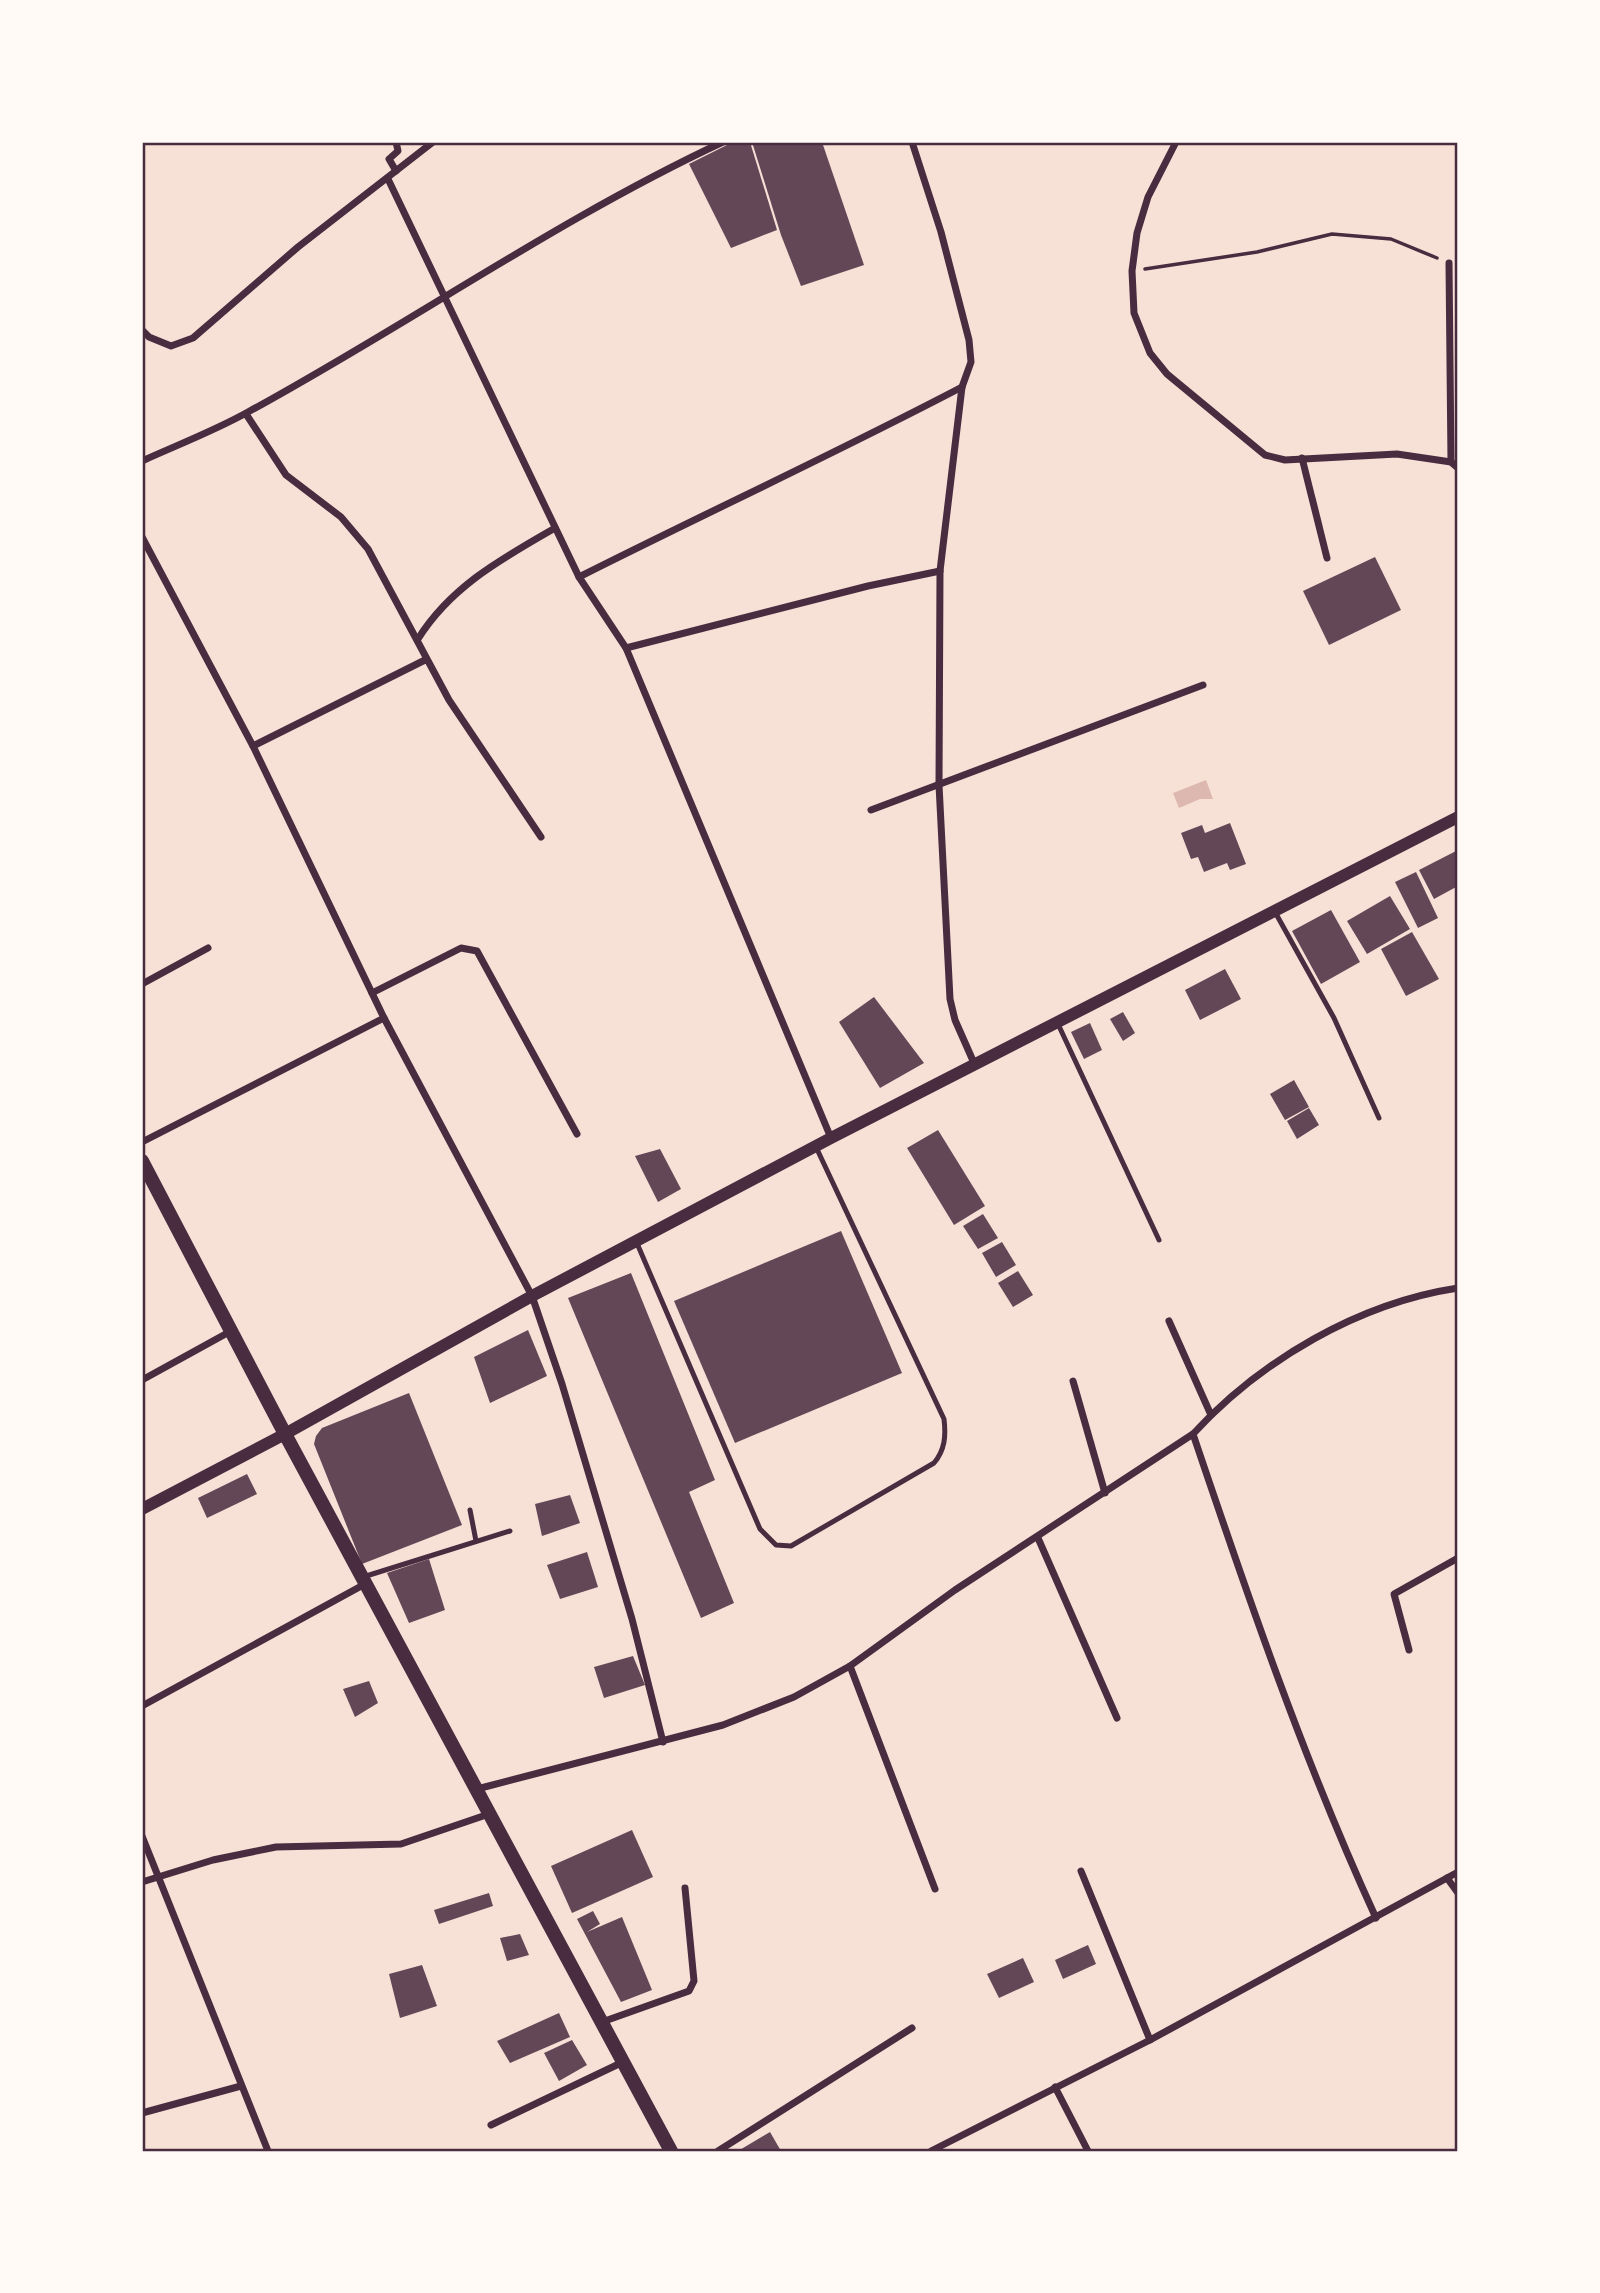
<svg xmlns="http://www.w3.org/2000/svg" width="1600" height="2293" font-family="Bitter,serif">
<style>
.water{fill:#dcb8b0}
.building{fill:#644757}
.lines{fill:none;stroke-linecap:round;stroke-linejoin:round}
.path{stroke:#4a2c40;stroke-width:3.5}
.service{stroke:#4a2c40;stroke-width:5}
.minor{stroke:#4a2c40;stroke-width:7}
.tertiary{stroke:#4a2c40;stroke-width:12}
.secondary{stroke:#4a2c40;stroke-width:14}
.neatline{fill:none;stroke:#4a2c40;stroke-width:2.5}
</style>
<rect width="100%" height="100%" fill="#f7e1d7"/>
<!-- water -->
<polygon class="water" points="1206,780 1213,799 1200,799 1179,808 1173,793"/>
<!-- building -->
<g class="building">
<polygon points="733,142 750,142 777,230 731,248 689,164"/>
<polygon points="752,142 822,142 864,265 801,286 781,235"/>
<polygon points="1375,557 1401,610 1329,645 1303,591"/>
<polygon points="1230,823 1246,864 1230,870 1227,863 1204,872 1198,857 1191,859 1181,833 1202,825 1205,833"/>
<polygon points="1456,851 1458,886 1434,899 1419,870"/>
<polygon points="1416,872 1438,918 1418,928 1395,882"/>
<polygon points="1390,896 1410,929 1367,954 1347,921"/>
<polygon points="1331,910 1360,962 1321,984 1292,931"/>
<polygon points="1412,932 1439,979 1406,996 1381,949"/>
<polygon points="1225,969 1241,999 1200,1020 1185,990"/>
<polygon points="874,997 924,1063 880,1088 839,1022"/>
<polygon points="1123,1012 1135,1033 1123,1041 1110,1019"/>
<polygon points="1090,1023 1102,1050 1084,1059 1071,1032"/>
<polygon points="1294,1080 1309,1107 1285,1120 1270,1094"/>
<polygon points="1309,1108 1319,1125 1297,1139 1287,1121"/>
<polygon points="938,1130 985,1206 954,1225 907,1148"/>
<polygon points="660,1149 681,1189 658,1202 635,1156"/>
<polygon points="983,1214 998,1238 978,1249 963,1226"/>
<polygon points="841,1231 902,1373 735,1443 674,1301"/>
<polygon points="1002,1242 1016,1265 996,1277 982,1253"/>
<polygon points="1018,1271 1033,1295 1013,1307 998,1283"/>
<polygon points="631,1273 715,1480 689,1492 734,1603 701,1618 568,1298"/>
<polygon points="528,1330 547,1376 490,1403 474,1357"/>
<polygon points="409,1393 462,1525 362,1564 314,1444 316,1436 322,1428"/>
<polygon points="247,1474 257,1494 207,1518 198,1498"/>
<polygon points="570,1495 580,1523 542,1536 535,1504"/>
<polygon points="587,1552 598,1587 560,1599 547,1565"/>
<polygon points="429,1559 445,1610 409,1623 387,1573"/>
<polygon points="633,1656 645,1685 604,1698 594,1667"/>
<polygon points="369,1681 378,1703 355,1717 343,1689"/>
<polygon points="632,1830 653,1877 572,1913 551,1866"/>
<polygon points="489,1893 493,1906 439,1924 434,1910"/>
<polygon points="593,1911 600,1924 587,1932 622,1917 652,1990 621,2002 577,1919"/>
<polygon points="520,1934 529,1955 507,1961 500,1938"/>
<polygon points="1088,1945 1096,1964 1063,1979 1055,1960"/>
<polygon points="1023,1958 1034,1982 999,1998 987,1974"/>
<polygon points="422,1965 437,2006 400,2018 389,1974"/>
<polygon points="559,2013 570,2037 510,2063 497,2041"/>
<polygon points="572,2040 587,2065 559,2081 544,2053"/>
<polygon points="770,2132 781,2151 738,2151"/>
</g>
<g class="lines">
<!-- path -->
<polyline class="path" points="1145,269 1257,252 1332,234 1391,239 1437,258"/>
<!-- service -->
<g class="service">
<polyline points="1275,912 1334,1018 1379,1118"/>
<polyline points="1058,1024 1159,1240"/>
<path d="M 636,1241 L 760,1529 L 776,1545 L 791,1546 L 934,1463 C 945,1450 946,1436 944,1419 L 816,1147"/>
<polyline points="470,1510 476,1541"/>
<polyline points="363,1577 510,1531"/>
</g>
<!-- minor -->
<g class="minor">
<polyline points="396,142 398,151 389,159 396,171"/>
<polyline points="912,142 941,232 969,340 971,362 962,387 940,571 939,785 950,999 955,1020 974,1063"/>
<polyline points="1176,142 1148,197 1137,233 1132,271 1134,313 1150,353 1167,374 1265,455 1285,460 1397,454 1451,462 1458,468"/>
<polyline points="388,179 579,577 626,648 831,1138"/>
<polyline points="1449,263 1451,462"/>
<polyline points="142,330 149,337 171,346 193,338 298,247 433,142"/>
<polyline points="246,414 286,475 341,517 368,549 449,700 541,837"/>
<polyline points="1302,458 1327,558"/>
<path d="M 142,461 C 177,445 214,431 248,412 C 408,325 558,219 723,142"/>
<polyline points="142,537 253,746 384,1018 532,1296 562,1384 632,1619 663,1742"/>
<path d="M 579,577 C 706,513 836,453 962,387"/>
<path d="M 418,639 C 451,586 503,558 555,528"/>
<polyline points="626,648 868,586 940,571"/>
<polyline points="253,746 425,660"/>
<polyline points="871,810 1203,685"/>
<polyline points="142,984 208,948"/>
<polyline points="372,993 461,948 477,951 577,1134"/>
<polyline points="142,1142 384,1018"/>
<polyline points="1169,1321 1211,1415"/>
<polyline points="142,1380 231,1331"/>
<polyline points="1073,1381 1105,1493"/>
<path d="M 1193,1434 C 1248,1597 1304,1761 1376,1918"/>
<polyline points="1038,1538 1117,1718"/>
<polyline points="1409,1650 1394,1594 1458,1558"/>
<polyline points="850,1666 935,1889"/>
<polyline points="142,1706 365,1584"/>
<path d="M 477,1789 L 723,1725 L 794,1697 L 850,1666 L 955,1590 L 1193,1434 C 1261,1360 1359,1303 1458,1288"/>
<polyline points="142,1836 268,2151"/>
<polyline points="1081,1871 1150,2040"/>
<polyline points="1447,1878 1458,1893"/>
<polyline points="142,1882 213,1860 276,1847 401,1844 489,1814"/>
<polyline points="602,2022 689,1991 694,1981 685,1888"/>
<polyline points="1055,2087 1088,2151"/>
<polyline points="142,2113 241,2086"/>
<polyline points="491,2125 623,2062"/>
<polyline points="718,2151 912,2028"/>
<polyline points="931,2151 1150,2040 1458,1872"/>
</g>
<!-- tertiary -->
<polyline class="tertiary" points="142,1509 285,1434 532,1296 831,1138 1458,817"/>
<!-- secondary -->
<polyline class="secondary" points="142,1161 285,1434 671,2151"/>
</g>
<!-- border -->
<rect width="1600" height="2293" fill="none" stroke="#fffaf5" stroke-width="287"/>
<rect x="144" y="144" width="1312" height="2006" class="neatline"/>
</svg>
